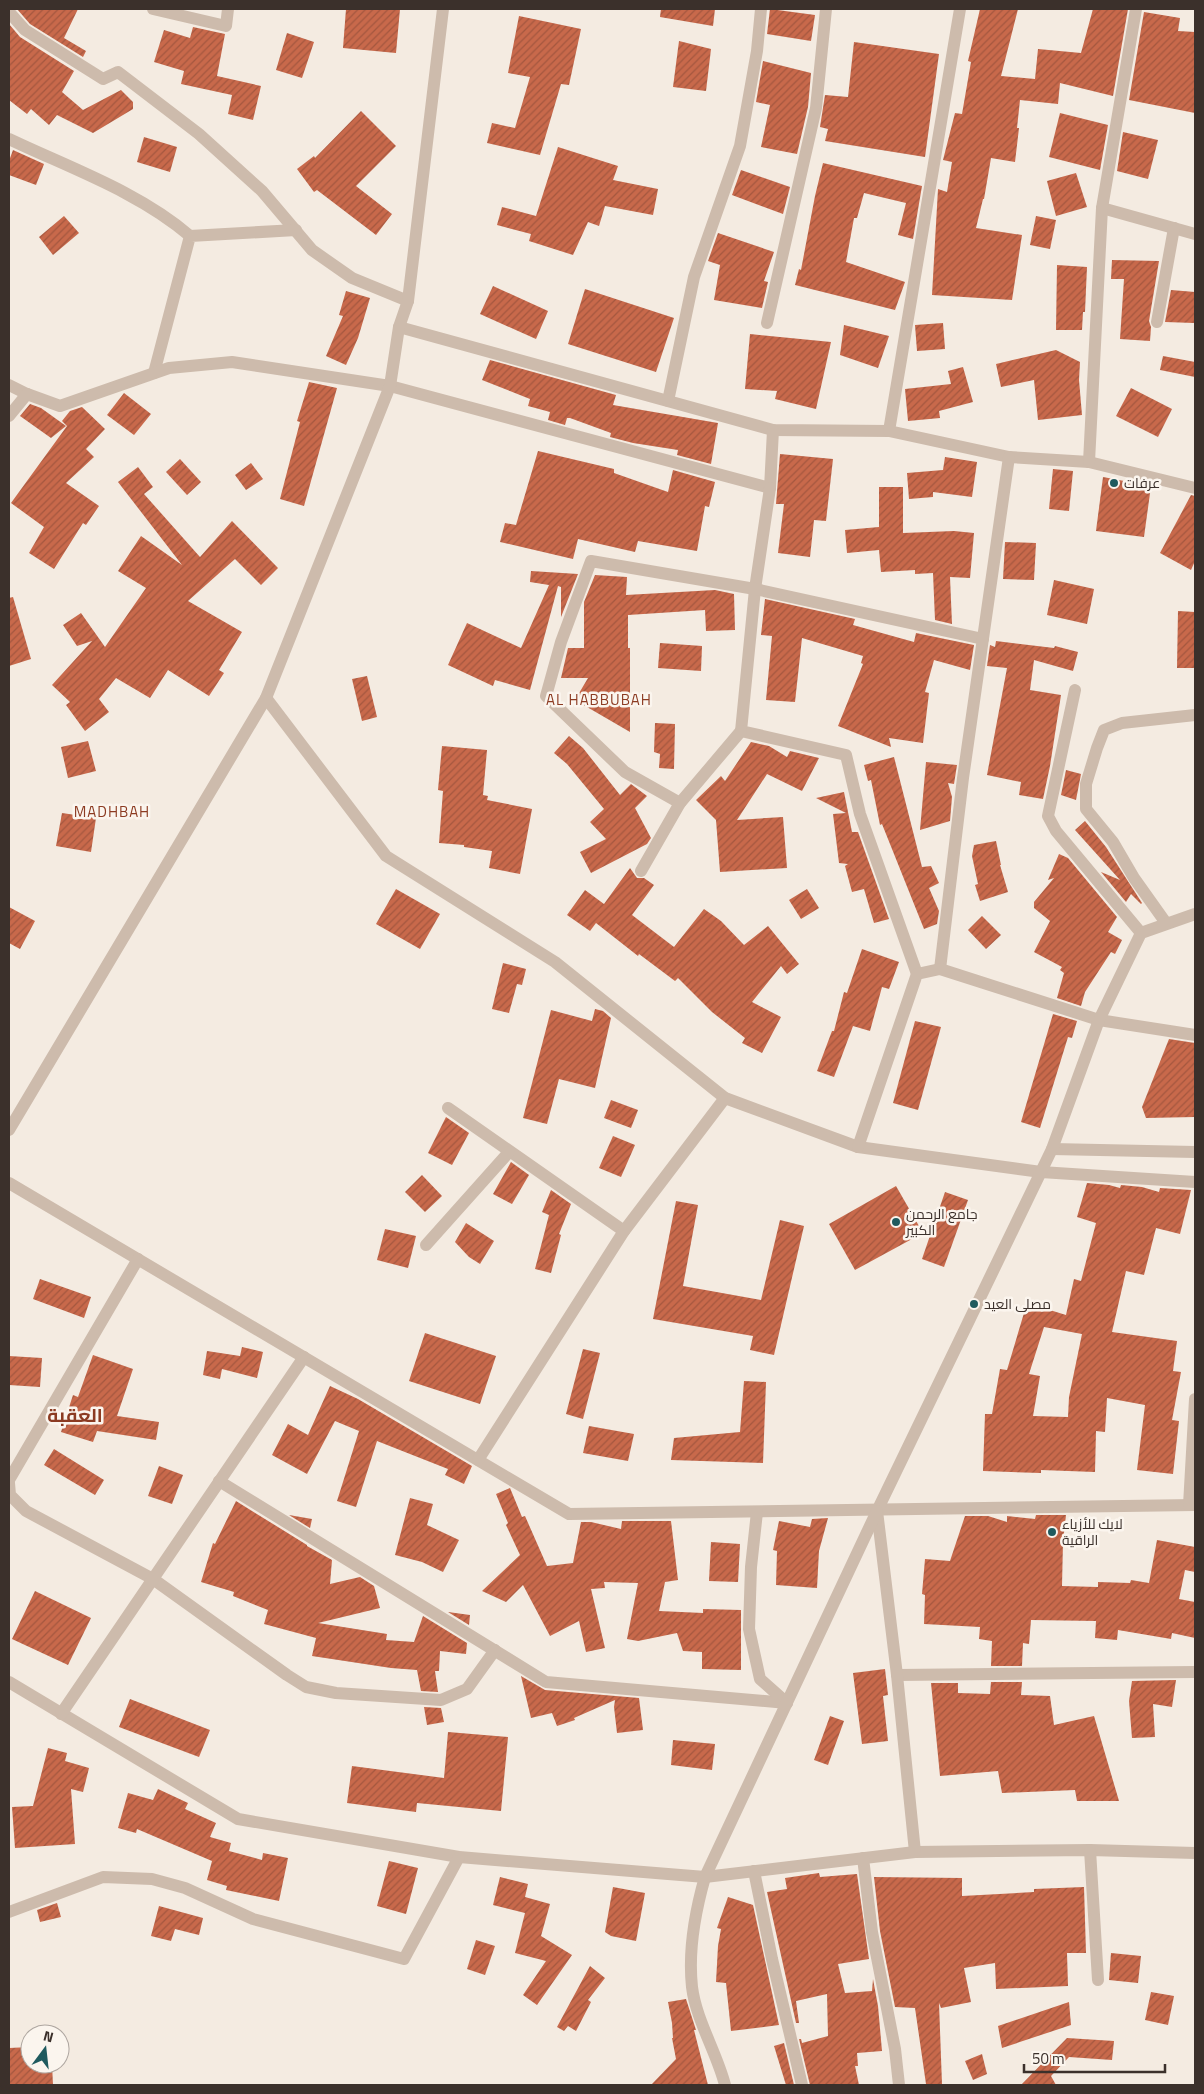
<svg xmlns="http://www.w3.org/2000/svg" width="1204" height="2094" font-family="'Titillium Web',Cairo,sans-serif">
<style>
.building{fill:url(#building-hatch);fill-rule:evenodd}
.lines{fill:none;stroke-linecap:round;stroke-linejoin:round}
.minor{stroke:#cdbbac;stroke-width:12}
.poi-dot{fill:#1f5a5e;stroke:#fbf5ee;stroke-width:2}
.labels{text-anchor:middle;stroke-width:5;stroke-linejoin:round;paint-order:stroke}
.poi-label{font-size:14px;fill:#3b302b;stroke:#fbf5ee;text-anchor:start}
.neighbourhood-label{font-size:15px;letter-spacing:1px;fill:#8c3b22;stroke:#fbf5ee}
.district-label{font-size:19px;font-weight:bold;fill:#8c3b22;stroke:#fbf5ee}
</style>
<defs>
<pattern id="building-hatch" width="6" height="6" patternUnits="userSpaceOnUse" patternTransform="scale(1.25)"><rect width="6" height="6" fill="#c8694b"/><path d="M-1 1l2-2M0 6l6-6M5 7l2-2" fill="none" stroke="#a4573f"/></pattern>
</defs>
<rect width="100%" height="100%" fill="#f4ebe1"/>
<!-- building -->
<g class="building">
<polygon points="17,9 78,9 64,38 86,51 83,57 30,24"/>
<polygon points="346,9 400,9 396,53 343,48"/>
<polygon points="661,9 715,9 713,26 660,17"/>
<polygon points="770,9 815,15 811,41 767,34"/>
<polygon points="980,9 1018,9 1001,76 1035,79 1038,49 1081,53 1093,9 1128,9 1113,96 1060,83 1058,104 1020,100 1017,128 1019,128 1015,162 991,158 984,199 983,199 976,228 1022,235 1012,300 932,295 938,189 947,192 952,162 943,160 955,113 962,114 971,62 968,61"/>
<polygon points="1144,12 1180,18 1178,31 1195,32 1195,113 1129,100"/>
<polygon points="519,16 581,29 569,85 561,84 540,155 487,143 492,123 515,128 530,77 508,73"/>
<polygon points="9,24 20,37 74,71 62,92 83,110 121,90 133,102 133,109 93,133 57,115 49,125 31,109 27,114 9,100"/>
<polygon points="193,27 225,34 217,76 261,86 253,120 228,114 232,95 181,84 184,71 154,62 164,30 190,38"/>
<polygon points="287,33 314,42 302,78 276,70"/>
<polygon points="679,41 711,49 706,91 673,87"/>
<polygon points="854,42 939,54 925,157 825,141 828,129 820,127 825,95 848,97"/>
<polygon points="763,61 811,73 808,107 797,154 761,147 770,105 756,102"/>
<polygon points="361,111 396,146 356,186 392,214 376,235 317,190 314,192 297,169 314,156 315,158"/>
<polygon points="1060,113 1108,125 1100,170 1049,157"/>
<polygon points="1123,132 1158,140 1148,179 1117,171"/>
<polygon points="144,137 177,147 170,172 137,162"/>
<polygon points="558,147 618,166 613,180 658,189 653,215 605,206 599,226 588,222 573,255 529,241 531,234 497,225 502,207 536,216"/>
<polygon points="13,150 44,164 36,185 9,175 9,161"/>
<polygon points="823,163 922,186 913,239 898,235 906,203 864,193 857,218 854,218 846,262 905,282 895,310 795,285 799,269 801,270 815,196"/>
<polygon points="741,170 790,187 783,214 732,195"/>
<polygon points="1076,173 1087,207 1056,216 1047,181"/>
<polygon points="64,216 79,233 53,255 39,237"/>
<polygon points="1036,216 1056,220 1050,249 1030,245"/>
<polygon points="718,233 774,252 764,281 768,282 762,308 714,300 720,265 708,261"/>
<polygon points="1112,260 1159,261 1149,321 1151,327 1150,341 1120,339 1124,279 1111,279"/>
<polygon points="1057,265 1087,267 1085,312 1083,312 1082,330 1056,330"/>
<polygon points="493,286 548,311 536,339 480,314"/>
<polygon points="585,289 674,318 656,372 568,344"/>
<polygon points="1171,290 1195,292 1194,323 1165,322"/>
<polygon points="346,291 370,298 358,338 346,365 326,356 343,316 339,315"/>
<polygon points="943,323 945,349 917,351 915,325"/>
<polygon points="844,325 889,336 878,368 840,355"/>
<polygon points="750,334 831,342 816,409 775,399 777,391 745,389"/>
<polygon points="1056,350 1080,362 1079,380 1082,415 1038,420 1034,380 1001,387 996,364"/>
<polygon points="1163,356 1195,362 1195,377 1160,370"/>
<polygon points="490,360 616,395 613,405 718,423 711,464 677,455 678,450 633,443 610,437 611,433 570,418 567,418 565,425 548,420 550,412 528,406 530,399 482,380"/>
<polygon points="963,367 973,402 939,411 940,418 908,421 905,389 951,384 948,371"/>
<polygon points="309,382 337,388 304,506 280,499 300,422 297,421"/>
<polygon points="1131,388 1172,409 1158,437 1116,416"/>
<polygon points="124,393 151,414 134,435 107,415"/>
<polygon points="30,404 41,408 66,426 51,438 20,416"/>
<polygon points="82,407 105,429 86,449 94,457 66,483 99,506 86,525 83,523 54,569 29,553 44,527 11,503 67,426 62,421 70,411"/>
<polygon points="538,451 614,469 614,473 668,492 673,470 715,482 709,507 705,506 697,551 638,541 635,552 578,539 573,559 500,542 505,523 516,525"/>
<polygon points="780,454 833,459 826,521 814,520 810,557 778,553 784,504 776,504"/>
<polygon points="945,457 977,462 972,497 933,492 933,497 909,499 907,473 943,470"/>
<polygon points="180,459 201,482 187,495 166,472"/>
<polygon points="251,463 263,479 246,490 235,475"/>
<polygon points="138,467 153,487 144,494 200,557 232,521 278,568 261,585 235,559 188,601 242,632 219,670 224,673 209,696 168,670 150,698 116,678 99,699 109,712 85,731 66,705 70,702 52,685 92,641 77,646 63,625 81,613 105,647 146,588 118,571 141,536 182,565 118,482"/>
<polygon points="1053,469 1073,471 1069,511 1049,509"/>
<polygon points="1103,477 1151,486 1144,537 1096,531"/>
<polygon points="879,487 903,487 903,533 954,531 974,533 970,578 950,577 952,624 935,620 933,573 915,574 915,570 881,572 879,550 847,553 845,530 879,527"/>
<polygon points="1191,495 1195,496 1195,561 1191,570 1160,553"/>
<polygon points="1005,542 1036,543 1034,580 1003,579"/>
<polygon points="531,571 578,574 561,617 561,587 558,586 530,690 495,680 493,686 448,665 467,623 521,648 549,585 530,582"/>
<polygon points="595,575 627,577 626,595 715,590 734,594 735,630 706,631 705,610 628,615 628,648 630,648 630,732 575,700 588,678 561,678 568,648 584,648 584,602"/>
<polygon points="1054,580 1094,589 1087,624 1047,615"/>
<polygon points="13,597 31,659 9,666 9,598"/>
<polygon points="765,599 855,619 853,625 914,642 916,633 974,645 970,670 934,660 925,692 929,693 923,743 889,738 891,747 838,726 863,664 861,663 863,656 802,638 795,702 766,700 772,636 761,635"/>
<polygon points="1178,611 1195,612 1195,668 1177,668"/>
<polygon points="996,641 1054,648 1055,646 1078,652 1073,671 1034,660 1030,690 1061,695 1050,766 1043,799 1019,795 1021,782 987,775 1007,668 987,666 990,645 995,647"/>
<polygon points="660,643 702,646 701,671 658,668"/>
<polygon points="367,676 377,717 362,721 352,679"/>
<polygon points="655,723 675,724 674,769 659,768 660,754 654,752"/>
<polygon points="569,736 583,748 620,795 631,784 647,796 635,808 651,838 647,844 591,873 580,852 606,839 590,822 604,809 567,764 554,753"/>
<polygon points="88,741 96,771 68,778 61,747"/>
<polygon points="751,742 769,746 787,757 790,751 819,758 802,791 767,774 737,820 783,817 787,868 720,872 716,820 696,800 721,776 725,781"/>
<polygon points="442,746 487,750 483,795 488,796 487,800 532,809 520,874 489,868 492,851 464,847 464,845 439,843 443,791 438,790"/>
<polygon points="894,757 922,867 931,866 939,883 929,888 939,911 937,924 924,929 882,824 880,825 871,780 868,781 864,765"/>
<polygon points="926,762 957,765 954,784 948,783 952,797 950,821 920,830"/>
<polygon points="1066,770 1081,774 1076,800 1061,795"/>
<polygon points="844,792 852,832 858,832 889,919 874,923 864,889 852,892 845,866 848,864 839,863 833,814 846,813 816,798"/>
<polygon points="62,813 96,818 91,852 56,846"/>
<polygon points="1085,821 1106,847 1142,903 1141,904 1131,894 1126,902 1101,872 1120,880 1075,830"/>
<polygon points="996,841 1001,865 1000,865 1008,892 980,901 975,885 978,884 972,856 974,845"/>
<polygon points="1059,854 1068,858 1117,917 1108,932 1122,940 1115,954 1111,952 1085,992 1081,1006 1057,998 1064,973 1060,970 1062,967 1034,952 1050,921 1034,908 1034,902 1054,878 1048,880"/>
<polygon points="630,868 637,878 644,878 654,885 632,915 674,947 704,909 721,921 744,945 768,926 799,964 787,974 781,966 752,1002 781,1017 762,1053 742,1043 745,1038 712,1012 678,978 675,981 639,954 638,956 596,923 590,931 567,915 585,890 604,904"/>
<polygon points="396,889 440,914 420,949 376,924"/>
<polygon points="807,889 819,908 801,919 789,900"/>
<polygon points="9,907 35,921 20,949 9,943"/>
<polygon points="982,916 1001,935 986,949 968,930"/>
<polygon points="862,949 899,962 889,989 882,987 870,1031 853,1026 834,1077 817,1071 832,1031 834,1031 844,992 847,993"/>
<polygon points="503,963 526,969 522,985 517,984 509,1013 492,1009"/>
<polygon points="595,1009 603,1011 611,1018 595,1088 559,1079 547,1124 523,1118 551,1010 592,1021"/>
<polygon points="1053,1014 1077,1021 1072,1038 1068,1037 1040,1128 1021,1122"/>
<polygon points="915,1021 941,1027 918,1110 893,1103"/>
<polygon points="1169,1039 1195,1043 1195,1117 1146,1118 1142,1107"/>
<polygon points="611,1100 638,1110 631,1128 604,1118"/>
<polygon points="446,1117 469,1133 452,1165 428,1153"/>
<polygon points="613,1136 635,1145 621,1177 599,1168"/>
<polygon points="511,1162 529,1175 512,1204 493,1194"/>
<polygon points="422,1175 442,1196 425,1212 405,1192"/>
<path d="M 1087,1183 L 1109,1185 L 1120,1188 L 1121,1185 L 1142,1187 L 1159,1192 L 1160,1188 L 1191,1190 L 1180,1234 L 1156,1228 L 1144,1275 L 1126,1271 L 1112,1332 L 1177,1341 L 1173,1371 L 1181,1372 L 1172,1420 L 1179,1421 L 1173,1474 L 1137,1470 L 1145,1405 L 1107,1398 L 1105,1432 L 1096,1431 L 1095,1472 L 1041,1470 L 1041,1473 L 983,1471 L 985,1414 L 992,1414 L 1000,1369 L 1007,1370 L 1027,1303 L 1066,1315 L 1074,1279 L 1081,1281 L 1096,1223 L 1077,1217 ZM 1044,1327 L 1082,1334 L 1069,1397 L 1068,1417 L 1033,1416 L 1040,1376 L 1029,1374 Z"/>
<polygon points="896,1186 923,1233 855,1270 829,1224"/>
<polygon points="551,1190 571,1204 559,1234 561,1235 551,1273 535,1269 549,1215 542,1212"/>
<polygon points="945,1192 968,1200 944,1267 922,1259"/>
<polygon points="676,1201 698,1205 683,1286 761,1300 780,1220 804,1226 774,1355 750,1350 753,1336 653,1319"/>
<polygon points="466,1223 494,1241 480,1264 469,1257 455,1242"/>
<polygon points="385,1229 416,1236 408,1268 377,1260"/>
<polygon points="40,1279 91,1297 84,1318 33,1299"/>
<polygon points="425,1333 496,1356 480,1404 409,1381"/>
<polygon points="242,1347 263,1352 257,1378 222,1369 220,1379 203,1375 207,1351 240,1356"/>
<polygon points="583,1349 600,1353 583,1419 566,1414"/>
<polygon points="93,1355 133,1369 117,1416 159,1422 156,1440 97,1431 93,1442 61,1432 73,1395 78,1397"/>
<polygon points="9,1356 42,1358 40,1387 9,1385"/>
<polygon points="744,1381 766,1382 763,1463 671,1460 674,1438 740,1432"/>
<polygon points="330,1386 358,1399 472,1466 464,1484 445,1475 448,1469 377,1441 356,1507 337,1501 359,1431 335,1421 307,1474 272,1455 288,1424 308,1435"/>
<polygon points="589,1426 634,1434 628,1461 583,1453"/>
<polygon points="54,1449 104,1480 95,1495 44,1465"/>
<polygon points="159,1466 183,1475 172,1504 148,1496"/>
<polygon points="510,1488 522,1517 525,1516 547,1566 573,1563 581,1522 591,1522 621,1529 622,1521 671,1521 678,1580 665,1582 659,1611 703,1613 703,1609 741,1610 741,1670 702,1669 702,1652 683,1651 677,1633 638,1641 627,1639 638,1583 604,1582 605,1588 591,1589 605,1648 586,1652 579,1621 550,1636 523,1585 506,1602 482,1591 520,1555 506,1525 508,1523 496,1494"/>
<polygon points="410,1498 433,1504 427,1525 459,1540 443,1572 422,1562 395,1555"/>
<polygon points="236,1501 307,1545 307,1546 332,1560 330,1584 360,1577 374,1586 380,1608 318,1623 387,1634 386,1640 414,1642 423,1616 467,1643 466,1654 440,1651 439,1671 435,1671 438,1692 421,1691 417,1670 391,1668 312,1656 316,1638 264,1624 268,1610 233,1596 234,1592 201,1582 213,1543 215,1544"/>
<polygon points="289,1515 312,1519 310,1528"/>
<polygon points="1036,1515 1066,1515 1063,1542 1062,1586 1098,1587 1098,1582 1130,1583 1131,1580 1149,1583 1157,1540 1195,1547 1195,1572 1185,1570 1179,1599 1195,1602 1195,1638 1172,1633 1171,1639 1118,1630 1117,1640 1095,1638 1096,1621 1031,1620 1029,1644 1023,1643 1022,1666 991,1666 992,1641 979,1639 980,1627 924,1624 925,1595 922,1594 925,1559 950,1561 965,1516 988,1516 1007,1522 1007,1516 1035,1519"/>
<polygon points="828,1518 819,1551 817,1588 776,1585 777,1551 773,1550 779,1521 810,1527 812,1519"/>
<polygon points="711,1542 740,1544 738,1582 709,1581"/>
<polygon points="35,1591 91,1618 68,1665 12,1639"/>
<polygon points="448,1612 470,1615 469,1625"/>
<polygon points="885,1669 888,1695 883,1696 888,1741 862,1744 853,1673"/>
<polygon points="521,1676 545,1690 639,1698 643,1730 617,1733 614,1707 615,1700 574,1718 575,1720 557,1726 552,1713 531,1718"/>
<polygon points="1176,1680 1172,1707 1153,1704 1155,1737 1132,1738 1129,1701 1132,1681"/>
<polygon points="991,1682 1022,1682 1021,1695 1050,1696 1054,1725 1094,1716 1119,1801 1077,1801 1075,1790 1002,1793 998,1771 940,1776 931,1683 958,1683 958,1693 990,1694"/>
<polygon points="130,1699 210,1730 199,1757 119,1727"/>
<polygon points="424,1707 441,1708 444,1722 427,1725"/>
<polygon points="830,1716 844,1721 828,1765 814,1760"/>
<polygon points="448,1732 508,1737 501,1811 417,1803 416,1812 347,1803 352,1766 444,1778"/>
<polygon points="673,1740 715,1744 712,1770 671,1765"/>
<polygon points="48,1748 67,1753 65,1761 89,1768 83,1792 71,1789 75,1844 15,1848 12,1807 33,1806"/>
<polygon points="158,1789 188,1803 185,1809 216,1823 210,1837 231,1843 229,1851 262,1860 263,1853 288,1858 279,1901 226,1890 227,1886 207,1880 212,1861 137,1829 136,1833 118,1828 128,1793 153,1800"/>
<polygon points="389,1861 418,1868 406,1914 377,1906"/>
<polygon points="819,1873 820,1877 857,1874 869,1959 838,1964 845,1993 872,1991 873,1979 878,2006 882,2051 857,2053 858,2066 855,2066 859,2085 810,2085 799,2039 801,2039 802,2043 828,2036 827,1994 796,2001 799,2023 796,2023 767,1892 787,1889 785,1878"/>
<polygon points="500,1877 528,1884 525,1897 550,1904 541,1936 572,1955 537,2005 523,1995 546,1961 515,1953 525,1913 493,1905"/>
<polygon points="874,1877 962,1878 962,1896 1034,1892 1034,1889 1084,1887 1086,1953 1067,1953 1068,1986 996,1989 995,1963 964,1968 971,2002 941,2008 939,2003 942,2084 926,2084 915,2008 895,2007 880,1931"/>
<polygon points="613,1887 645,1893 636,1941 611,1936 605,1932"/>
<polygon points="728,1897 753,1905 779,2025 731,2031 726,1983 716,1982 718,1946 721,1929 717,1928"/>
<polygon points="57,1903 61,1917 40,1922 37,1910"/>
<polygon points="159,1906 203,1918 199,1935 175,1929 171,1941 151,1936"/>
<polygon points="476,1940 495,1946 485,1975 467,1969"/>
<polygon points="1111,1953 1141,1956 1138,1983 1109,1980"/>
<polygon points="590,1966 605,1978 588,2000 591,2002 576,2031 568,2026 564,2031 557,2027"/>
<polygon points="1151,1992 1174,1996 1168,2025 1145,2020"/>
<polygon points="686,1999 696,2030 694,2030 708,2085 651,2085 676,2059 672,2038 673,2038 672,2023 668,2002"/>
<polygon points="1069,2002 1071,2025 1002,2048 998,2026"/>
<polygon points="1067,2038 1114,2041 1112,2060 1069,2057 1051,2076 1056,2085 1021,2085"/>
<polygon points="784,2043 794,2085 786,2085 774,2046"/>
<polygon points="30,2047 30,2064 52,2064 53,2085 9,2085 9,2048"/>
<polygon points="982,2054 987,2074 973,2080 965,2061"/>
</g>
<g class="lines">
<!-- minor -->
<g class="minor">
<polyline points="153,9 226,26 228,9"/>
<polyline points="9,12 25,30 103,79 118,72 199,134 262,191 312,250 352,278 408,301"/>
<path d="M 9,139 C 70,168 139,192 190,236"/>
<polyline points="1102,208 1195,234"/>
<polyline points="1157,322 1174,228"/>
<polyline points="767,323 816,108 826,9"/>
<polyline points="399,327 773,430 889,431 1009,457 1089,462 1195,488"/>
<polyline points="154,373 190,236 296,230"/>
<polyline points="9,385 27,394 60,406 169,368 232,362 390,386 770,488 773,430"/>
<polyline points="668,401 694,277 740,146 757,51 761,9"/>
<polyline points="9,416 27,394"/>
<polyline points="889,431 960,9"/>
<polyline points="1089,462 1102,208 1136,9"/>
<polyline points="770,488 755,589 741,731 846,755 860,814 917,974"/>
<polyline points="1075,690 1048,816 1056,831 1141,933"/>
<polyline points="266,698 386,856 555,962 725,1098 858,1147 1041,1172 1195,1182"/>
<polyline points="680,803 625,772 546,696 561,642 591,561 755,589 983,639"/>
<polyline points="641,871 680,803 741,731"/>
<polyline points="1166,923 1134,878 1113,842 1086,809 1086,784 1097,748 1104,730 1122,723 1195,715"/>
<polyline points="940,969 963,778 1009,457"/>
<polyline points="448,1108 624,1231"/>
<polyline points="9,1130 266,698 390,386 399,327 408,301 443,9"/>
<polyline points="858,1147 917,974 940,969 1099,1020 1195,1035"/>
<polyline points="1052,1149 1195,1152"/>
<polyline points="9,1183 569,1514 1195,1505"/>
<polyline points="426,1245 509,1152"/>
<polyline points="478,1460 624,1231 725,1098"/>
<polyline points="9,1480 138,1259"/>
<polyline points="219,1481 546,1682 787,1703"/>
<polyline points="9,1483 10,1495 26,1511 153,1579 287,1675 306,1687 336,1693 441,1700 467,1689 495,1650"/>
<polyline points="1189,1505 1195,1399"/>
<polyline points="757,1512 751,1567 749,1629 760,1679 787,1703"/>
<polyline points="897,1675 1195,1672"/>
<polyline points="9,1682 238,1819 459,1857 705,1877 915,1852 1090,1850 1195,1853"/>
<polyline points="61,1714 304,1357"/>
<polyline points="1090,1850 1098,1980"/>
<polyline points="915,1852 897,1675 877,1511 1052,1149 1099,1020 1141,933 1195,914"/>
<polyline points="863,1858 872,1932 895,2049 899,2085"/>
<polyline points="754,1871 772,1959 802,2085"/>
<polyline points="9,1912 103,1877 152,1879 185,1888 253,1919 404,1959 459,1857"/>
<path d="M 725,2085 C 717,2053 696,2020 692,1987 C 688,1950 695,1912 705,1877 L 877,1511"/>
</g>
</g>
<!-- markers -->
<g class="poi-dot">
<circle cx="1114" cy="483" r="5"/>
<circle cx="896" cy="1222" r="5"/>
<circle cx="974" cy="1304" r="5"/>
<circle cx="1052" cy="1532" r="5"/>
</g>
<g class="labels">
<!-- poi labels -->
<g class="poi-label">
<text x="1124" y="488">عرفات</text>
<text x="906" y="1219">جامع الرحمن<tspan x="906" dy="16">الكبير</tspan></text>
<text x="984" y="1309">مصلى العيد</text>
<text x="1062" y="1529">لايك للأزياء<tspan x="1062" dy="16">الراقية</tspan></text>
</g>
<!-- neighbourhood labels -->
<g class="neighbourhood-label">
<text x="599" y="705">AL HABBUBAH</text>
<text x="112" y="817">MADHBAH</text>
</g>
<!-- district labels -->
<g class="district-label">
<text x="75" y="1422">العقبة</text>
</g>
</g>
<!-- border -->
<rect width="1204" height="2094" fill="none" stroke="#3b302b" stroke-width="20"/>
<!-- north arrow -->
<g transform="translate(45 2049) rotate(15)"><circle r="24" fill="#fbf5ee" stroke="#aea6a0"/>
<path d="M0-4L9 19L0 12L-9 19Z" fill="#1f5a5e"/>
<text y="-8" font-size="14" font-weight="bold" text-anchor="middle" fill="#3b302b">N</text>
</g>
<!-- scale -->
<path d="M1024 2064v8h141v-8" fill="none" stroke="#3b302b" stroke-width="2.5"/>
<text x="1032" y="2064" font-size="15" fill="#3b302b" stroke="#fbf5ee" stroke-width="4" paint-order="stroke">50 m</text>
</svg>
